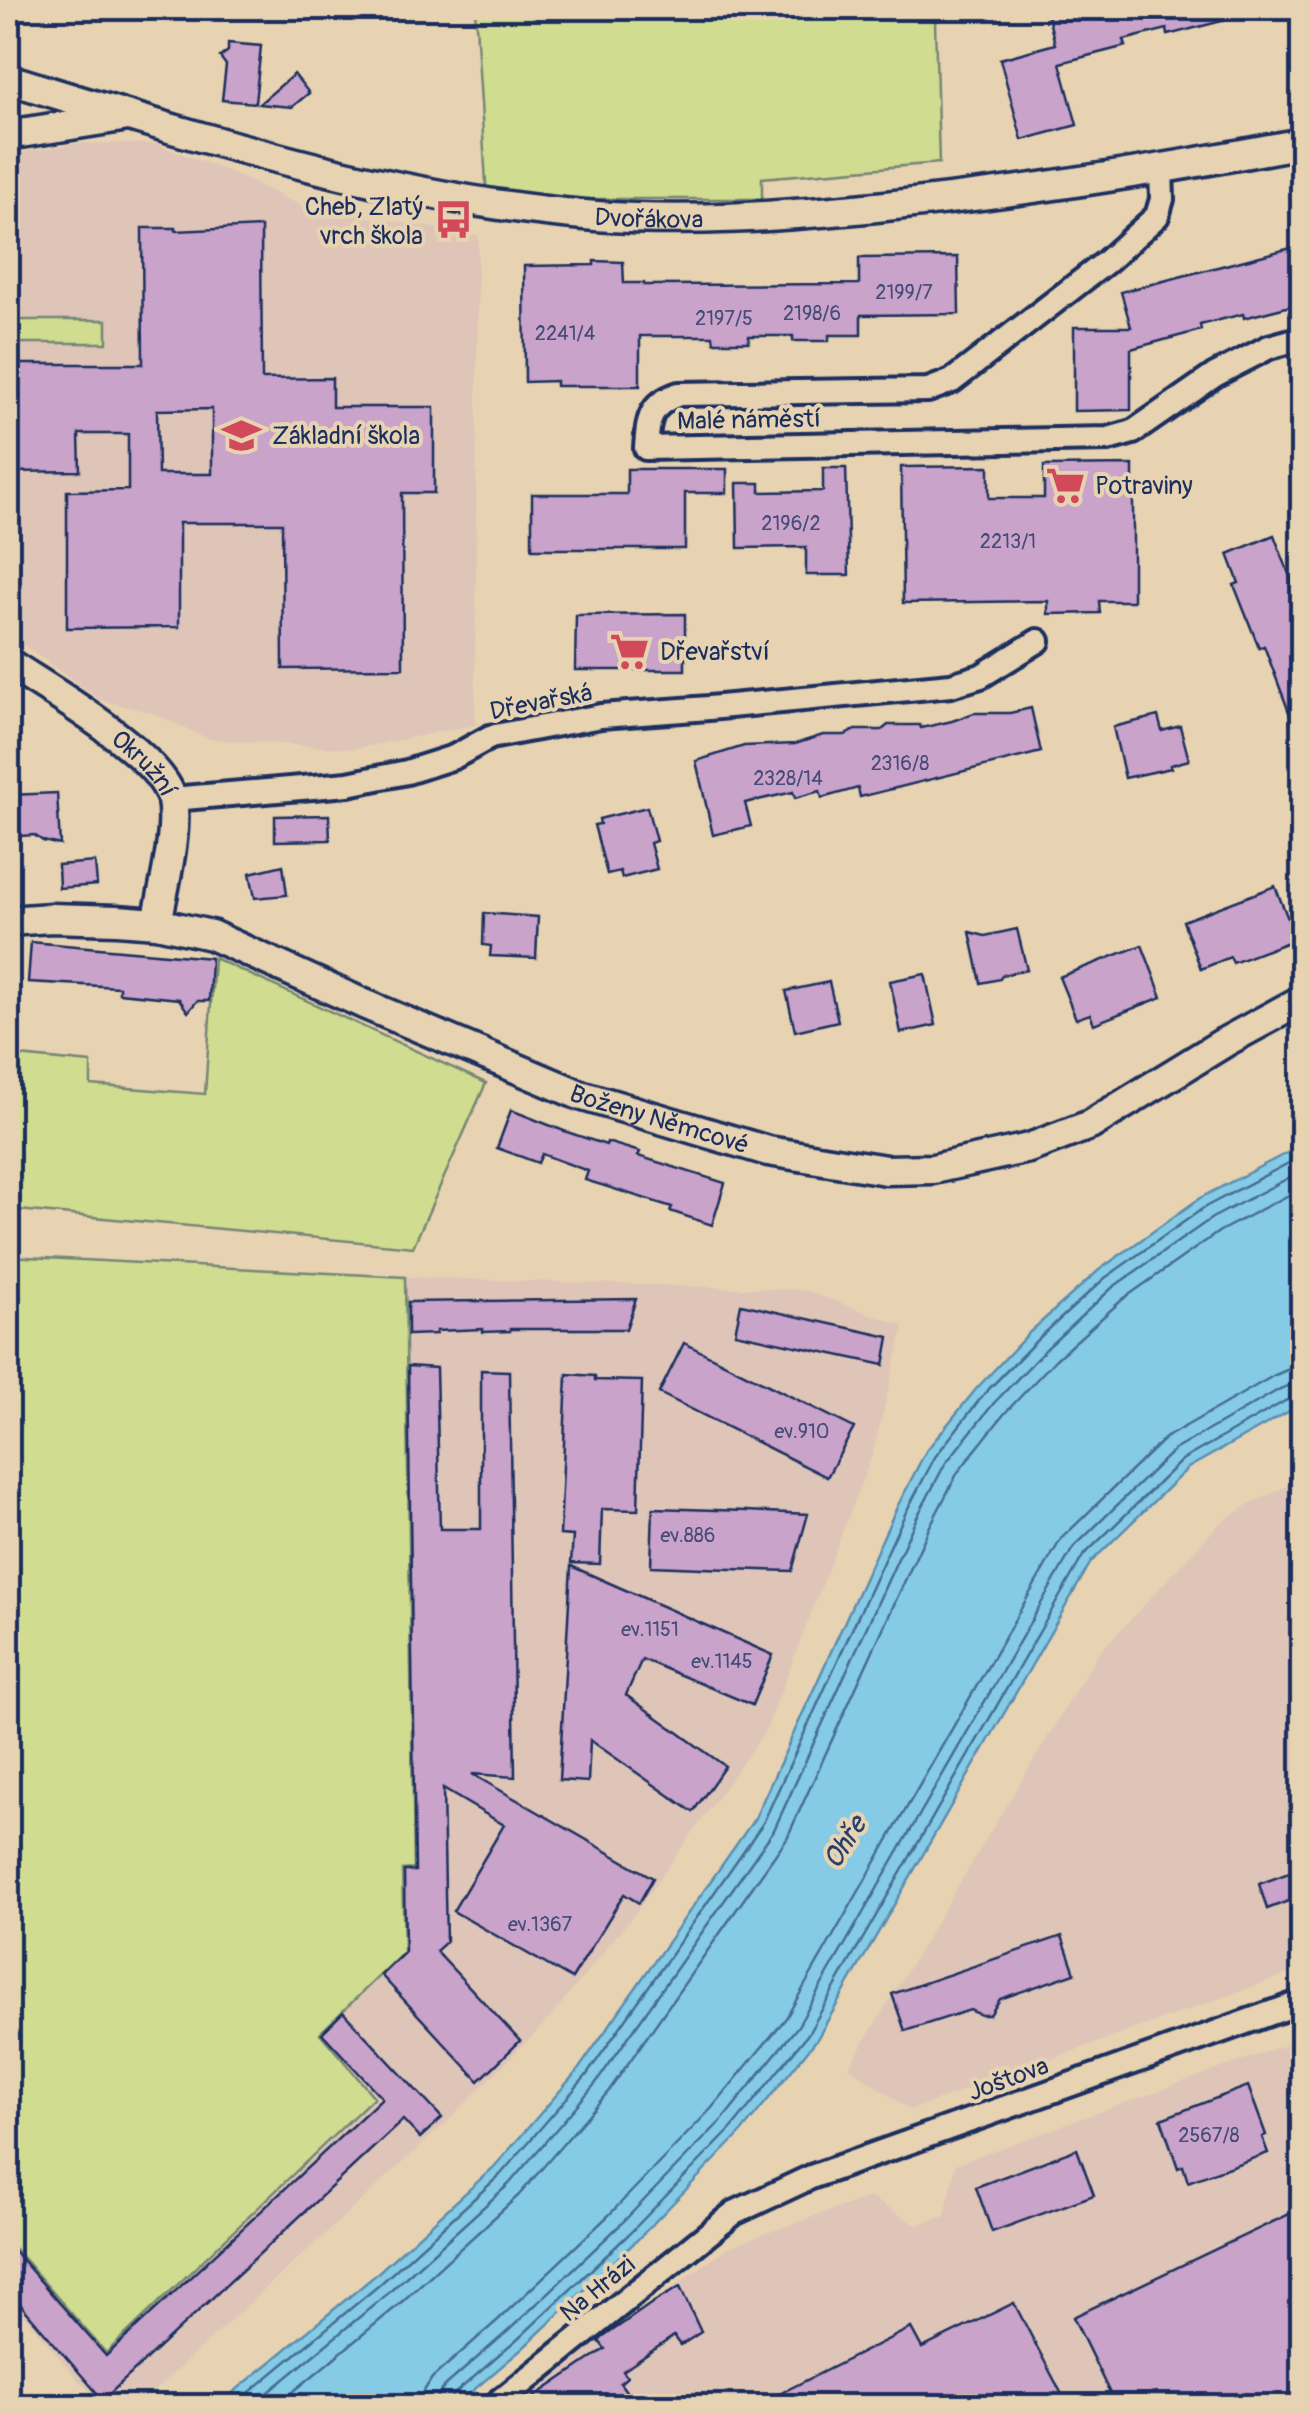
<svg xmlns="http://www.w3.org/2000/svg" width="1310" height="2414" font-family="Pangolin,sans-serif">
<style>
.built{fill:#dec5b8}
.green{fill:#d0dc8f;stroke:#768676;stroke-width:2.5}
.water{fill:#85cbe6;stroke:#5b8db0;stroke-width:2.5}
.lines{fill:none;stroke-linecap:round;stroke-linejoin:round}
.shore{stroke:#456d94;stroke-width:2.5}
.building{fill:#c9a3ca;stroke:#1b2f5e;stroke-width:2.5;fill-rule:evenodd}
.minor-casing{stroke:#1b2f5e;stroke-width:30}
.tertiary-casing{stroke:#1b2f5e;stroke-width:35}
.minor{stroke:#e7d3b1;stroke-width:22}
.tertiary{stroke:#e7d3b1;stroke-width:28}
.labels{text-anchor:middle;stroke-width:8;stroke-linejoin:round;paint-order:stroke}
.number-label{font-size:20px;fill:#464c79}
.poi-label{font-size:25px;fill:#1b2f5e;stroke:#e7d3b1;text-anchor:start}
.street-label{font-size:25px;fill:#1b2f5e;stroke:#e7d3b1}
.water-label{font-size:28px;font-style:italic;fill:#263f6c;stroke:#e7d3b1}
</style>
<rect width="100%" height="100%" fill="#e7d3b1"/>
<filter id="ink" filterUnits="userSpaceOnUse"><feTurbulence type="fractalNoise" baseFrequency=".01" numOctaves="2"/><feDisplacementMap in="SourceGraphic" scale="20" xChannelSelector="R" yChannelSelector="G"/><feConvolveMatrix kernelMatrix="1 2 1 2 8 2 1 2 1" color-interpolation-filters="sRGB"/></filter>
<g filter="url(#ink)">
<!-- built -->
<g class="built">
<polygon points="81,143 156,144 237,175 302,206 478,235 475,725 354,749 209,739 150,712 100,700 8,634 8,154"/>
<polygon points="405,1277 804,1290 904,1326 873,1453 766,1730 635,1913 549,2019 448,2121 143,2401 123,2406 104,2406 78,2380 8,2296 8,2241 106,2352 320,2032 404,1952 402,1869 414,1869"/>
<polygon points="1302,1479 1302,1969 910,2110 849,2067 1097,1655 1220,1523 1251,1503"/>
<polygon points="1302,2039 1302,2406 514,2406 599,2341 728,2247 869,2197 917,2225 945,2216 956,2164"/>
</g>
<!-- green -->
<g class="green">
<polygon points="475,8 981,8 935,21 939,163 762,178 762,199 487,199"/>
<rect x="8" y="320" width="99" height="23"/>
<polygon points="214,958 486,1083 413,1247 8,1209 8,1055 91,1063 91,1085 205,1094"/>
<polygon points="8,1256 405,1277 414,1869 402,1870 404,1952 320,2033 374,2097 106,2353 8,2241"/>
</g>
<!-- water -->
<polygon class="water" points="1302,1145 1302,1404 1188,1468 1091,1562 817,2039 740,2134 636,2241 523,2348 455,2406 217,2406 372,2278 494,2167 578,2070 755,1818 896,1509 926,1451 977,1388 1030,1332 1099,1270 1200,1198"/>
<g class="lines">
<!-- shore -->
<g class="shore">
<polyline points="233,2406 378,2286 500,2175 586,2076 763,1823 905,1514 935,1457 984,1394 1037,1340 1105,1278 1205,1207 1302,1156"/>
<polyline points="252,2406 386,2295 509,2184 596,2083 774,1830 916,1519 945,1464 994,1403 1046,1349 1113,1287 1212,1218 1302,1171"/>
<polyline points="276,2406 396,2307 519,2195 608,2092 787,1838 930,1526 958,1472 1005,1413 1056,1359 1123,1299 1220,1231 1302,1188"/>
<polyline points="422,2406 424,2391 432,2378 498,2320 609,2215 711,2109 786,2018 1061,1539 1165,1438 1273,1376 1289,1369 1302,1368"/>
<polyline points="437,2406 438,2396 445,2386 508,2331 620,2225 723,2119 798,2026 1073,1548 1174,1450 1280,1389 1293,1384 1302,1383"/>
<polyline points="450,2406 453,2395 517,2340 629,2234 732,2128 808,2034 1083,1556 1182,1460 1285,1401 1302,1395"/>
</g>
</g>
<!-- building -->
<g class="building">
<polygon points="1046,8 1240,8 1241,16 1168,35 1167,29 1124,40 1126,46 1060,63 1077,125 1022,140 1000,59 1055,44"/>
<polygon points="228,43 261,46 255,103 222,100 226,65 220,57 228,51"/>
<polygon points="294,74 309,93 292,107 259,104"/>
<path d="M 261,227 L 262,379 L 332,378 L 332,407 L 434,407 L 434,493 L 402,493 L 403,668 L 283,669 L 282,523 L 179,523 L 179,627 L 67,628 L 67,491 L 128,490 L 128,434 L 79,434 L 80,471 L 8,472 L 8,364 L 143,364 L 142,228 L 176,228 L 176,231 ZM 212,409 L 212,474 L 158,474 L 157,410 Z"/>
<polygon points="1295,247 1298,258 1302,257 1302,303 1244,318 1243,314 1200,325 1201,330 1131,349 1131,410 1074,411 1074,327 1131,327 1121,292"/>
<polygon points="958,257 959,314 861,315 861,335 829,335 829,341 793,341 793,336 749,336 749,342 714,342 713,336 640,336 640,386 556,386 556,381 525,382 524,266 594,265 594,261 623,262 624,283 644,283 644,285 859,284 859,258"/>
<polygon points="1133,465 1133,601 1099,601 1100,613 1048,614 1048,601 903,603 901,467 989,466 989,498 1044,498 1044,466"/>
<polygon points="823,468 846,468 849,575 806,575 806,547 738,548 737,483 760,483 760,492 823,491"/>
<polygon points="627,469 727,469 727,493 685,493 685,549 532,549 532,494 627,494"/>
<polygon points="1274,535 1302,607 1302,740 1300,741 1264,646 1259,648 1234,585 1239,583 1228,554"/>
<polygon points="685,614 685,670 575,670 576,615"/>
<polygon points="1031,708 1041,752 860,797 858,788 822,798 820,791 795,798 793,792 745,803 751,826 713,835 696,761 744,746 795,744 823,735 845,735 855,730 882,730 888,725 920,725 921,728 952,721 974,713 1010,713"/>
<polygon points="1158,716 1162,731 1180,726 1189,760 1170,765 1171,768 1125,778 1113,727"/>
<polygon points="57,793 60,845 43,841 34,835 8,837 8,795"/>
<polygon points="647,807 656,841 650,843 657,869 622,878 620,871 607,874 594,825 600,824 599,819"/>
<polygon points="329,815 330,840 275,841 275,816"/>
<polygon points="95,862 97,885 59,888 58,865"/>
<polygon points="283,865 287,895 255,898 250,873"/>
<polygon points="1275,886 1296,939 1233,963 1230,957 1201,969 1183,921"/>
<polygon points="484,913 538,917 536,958 490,956 491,946 483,945"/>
<polygon points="1017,929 1027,970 1002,975 1000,979 981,983 970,932 985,936"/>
<polygon points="31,942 211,958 209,1001 197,1001 188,1012 179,999 119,993 119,987 28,982"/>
<polygon points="1142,945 1162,997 1094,1024 1090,1014 1076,1019 1059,977"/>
<polygon points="925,974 936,1025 901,1033 890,981"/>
<polygon points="829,982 838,1021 795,1031 786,991"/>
<polygon points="511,1110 564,1131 606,1145 607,1142 640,1152 638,1156 725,1183 712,1225 670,1211 672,1207 585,1180 588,1171 542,1154 538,1163 497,1148"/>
<polygon points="636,1299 626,1329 510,1329 510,1331 483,1332 483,1329 436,1331 436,1334 408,1335 408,1302"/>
<polygon points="741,1304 889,1337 884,1365 735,1333"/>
<polygon points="684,1343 854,1428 827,1477 659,1393"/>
<polygon points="408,1366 436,1368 440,1529 481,1529 481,1370 509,1371 515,1777 472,1774 653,1878 639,1903 624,1894 572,1979 453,1911 504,1825 443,1789 446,1942 436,1951 520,2041 479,2081 381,1975 405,1952 404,1871 415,1871"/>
<polygon points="567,1374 595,1376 595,1380 642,1381 638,1510 602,1509 600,1564 571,1563 573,1536 560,1535"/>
<polygon points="653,1508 747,1511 808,1514 792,1571 702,1568 651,1566"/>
<polygon points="571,1566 773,1655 752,1705 642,1659 626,1695 725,1766 693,1812 590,1740 588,1782 559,1780"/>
<polygon points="1302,1868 1302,1896 1267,1909 1259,1884"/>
<polygon points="1062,1936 1075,1973 1000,1999 990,2015 981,2015 970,2010 905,2031 892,1994"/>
<polygon points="343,2012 442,2118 420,2138 403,2120 103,2400 8,2290 8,2244 106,2356 382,2098 322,2033"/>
<polygon points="1248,2086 1266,2135 1262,2137 1268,2153 1188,2182 1183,2166 1178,2168 1161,2119"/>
<polygon points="1077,2149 1094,2195 992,2232 976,2187"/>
<polygon points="1302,2208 1302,2406 1116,2406 1073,2317"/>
<polygon points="680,2287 701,2332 681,2345 674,2336 623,2371 627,2377 620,2383 637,2406 521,2406 605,2349 599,2341 602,2338 652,2303"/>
<polygon points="1014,2303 1068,2406 755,2406 911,2328 922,2348"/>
</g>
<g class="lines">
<defs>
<g id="minor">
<path d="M 1161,170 L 1162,199 L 1157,216 L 1106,262 L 952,381 L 928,390 L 679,394 C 649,404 648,420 646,448 L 1108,439 L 1133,432 L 1215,375 L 1269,347 L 1302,338"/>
<polyline points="172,799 348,784 407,772 454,757 490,737 601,716 709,708 951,685 981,676 1038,641"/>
<polyline points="494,2406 734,2213 811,2177 1302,2002"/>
</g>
<g id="tertiary">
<path id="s1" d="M 8,79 C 201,138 394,200 596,216 C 689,223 784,216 876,207 C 1019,193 1161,170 1302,143"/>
<polyline points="8,135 122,117"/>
<path id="s2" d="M 8,663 C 47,689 162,754 172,800 C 178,832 163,890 157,923"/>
<path id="s3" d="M 8,921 L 51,918 L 117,920 L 157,923 L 211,935 L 364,1004 L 580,1095 L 768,1151 L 886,1170 L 933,1169 L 1029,1148 L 1090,1125 L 1225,1042 L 1302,1000"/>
</g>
</defs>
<!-- minor casing -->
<use href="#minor" class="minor-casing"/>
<!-- tertiary casing -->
<use href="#tertiary" class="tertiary-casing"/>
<!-- minor -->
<use href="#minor" class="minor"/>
<!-- tertiary -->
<use href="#tertiary" class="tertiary"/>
</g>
</g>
<!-- icons -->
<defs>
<symbol id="bus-bare" viewBox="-9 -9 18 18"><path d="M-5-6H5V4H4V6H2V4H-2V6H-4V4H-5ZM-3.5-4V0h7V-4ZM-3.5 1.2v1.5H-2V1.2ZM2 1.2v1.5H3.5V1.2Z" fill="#d1495b" stroke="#e7d3b1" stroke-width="2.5" paint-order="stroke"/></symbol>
<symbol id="school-bare" viewBox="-9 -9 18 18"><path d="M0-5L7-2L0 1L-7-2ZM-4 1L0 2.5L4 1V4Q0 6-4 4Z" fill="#d1495b" stroke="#e7d3b1" stroke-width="2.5" paint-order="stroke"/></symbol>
<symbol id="supermarket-bare" viewBox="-9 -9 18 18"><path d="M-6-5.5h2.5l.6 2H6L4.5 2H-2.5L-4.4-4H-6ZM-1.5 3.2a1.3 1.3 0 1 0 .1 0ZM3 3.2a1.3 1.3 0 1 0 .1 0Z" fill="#d1495b" stroke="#e7d3b1" stroke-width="2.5" paint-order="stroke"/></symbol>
</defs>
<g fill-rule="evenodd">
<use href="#bus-bare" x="426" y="192" width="55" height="55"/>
<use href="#school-bare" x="214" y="408" width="55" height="55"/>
<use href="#supermarket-bare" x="1038" y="458" width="55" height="55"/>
<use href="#supermarket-bare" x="602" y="624" width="55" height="55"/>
</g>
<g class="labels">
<!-- number labels -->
<g class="number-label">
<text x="904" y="299">2199/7</text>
<text x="812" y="320">2198/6</text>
<text x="724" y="325">2197/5</text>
<text x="565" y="340">2241/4</text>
<text x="791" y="530">2196/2</text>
<text x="1008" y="548">2213/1</text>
<text x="900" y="770">2316/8</text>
<text x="788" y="785">2328/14</text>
<text x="802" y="1438">ev.910</text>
<text x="688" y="1542">ev.886</text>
<text x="650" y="1636">ev.1151</text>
<text x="722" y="1668">ev.1145</text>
<text x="540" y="1931">ev.1367</text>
<text x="1209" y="2142">2567/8</text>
</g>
<!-- poi labels -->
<g class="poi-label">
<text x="423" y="215" text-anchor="end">Cheb, Zlatý<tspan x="423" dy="29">vrch škola</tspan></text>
<text x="272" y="444">Základní škola</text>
<text x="1095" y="494">Potraviny</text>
<text x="660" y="660">Dřevařství</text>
</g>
<!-- street labels -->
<g class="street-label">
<text dy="9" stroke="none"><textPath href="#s1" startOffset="658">Dvořákova</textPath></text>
<text transform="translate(749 419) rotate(-1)" y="9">Malé náměstí</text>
<text transform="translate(541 701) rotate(-11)" y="9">Dřevařská</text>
<text dy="9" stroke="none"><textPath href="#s2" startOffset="170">Okružní</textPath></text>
<text dy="9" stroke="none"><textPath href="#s3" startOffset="690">Boženy Němcové</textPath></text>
<text transform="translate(1008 2078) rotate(-20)" y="9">Joštova</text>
<text transform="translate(597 2288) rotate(-39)" y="9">Na Hrázi</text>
</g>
<!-- water labels -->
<g class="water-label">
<text transform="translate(844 1842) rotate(-58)" y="10">Ohře</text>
</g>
</g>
<!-- margin -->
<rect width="1310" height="2414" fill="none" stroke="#e7d3b1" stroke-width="40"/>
<rect x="20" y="20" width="1270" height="2374" fill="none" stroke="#1b2f5e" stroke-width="4" filter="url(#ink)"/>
</svg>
